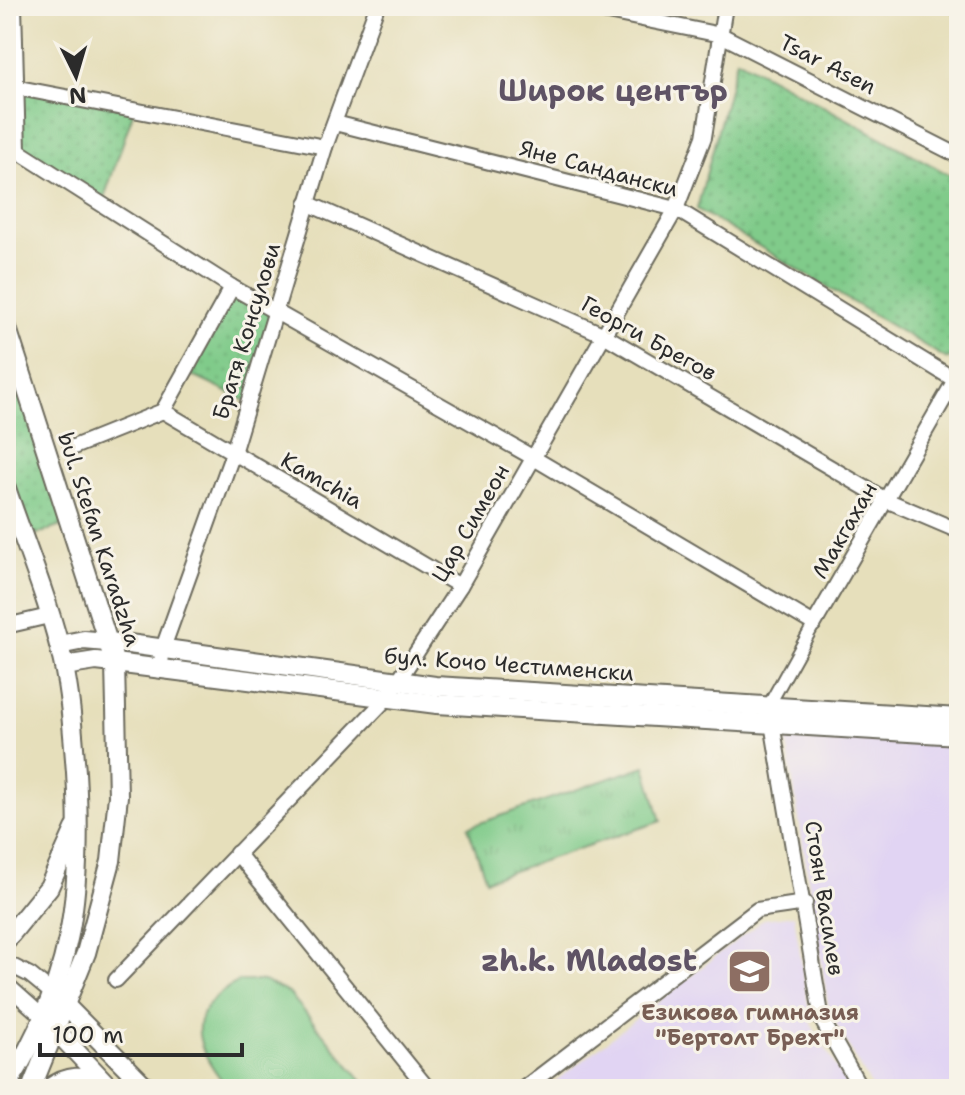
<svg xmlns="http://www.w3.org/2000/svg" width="965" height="1095" font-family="'Shantell Sans',sans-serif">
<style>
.built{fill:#e1d4f3}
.grass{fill:url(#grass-dots);stroke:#567b5a;stroke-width:2}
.park{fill:url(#park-tufts);stroke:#567b5a;stroke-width:2}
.pitch{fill:#80cb8a;stroke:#567b5a;stroke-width:2}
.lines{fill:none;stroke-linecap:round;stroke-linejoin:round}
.pedestrian-casing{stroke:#6c6a5d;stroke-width:15}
.minor-casing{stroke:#6c6a5d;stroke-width:18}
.tertiary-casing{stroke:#6c6a5d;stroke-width:22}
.pedestrian{stroke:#fff;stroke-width:11}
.minor{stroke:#fff;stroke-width:14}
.tertiary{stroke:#fff;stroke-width:18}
.labels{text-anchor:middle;stroke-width:6;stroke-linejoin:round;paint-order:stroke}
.street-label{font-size:22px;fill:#2b2b2b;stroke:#f7f3e8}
.education-label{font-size:22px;font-weight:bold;fill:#785e54;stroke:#f7f3e8}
.district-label{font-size:30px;font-weight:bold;fill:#5f5365;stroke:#f7f3e8}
</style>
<defs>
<pattern id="grass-dots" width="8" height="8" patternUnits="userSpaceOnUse" patternTransform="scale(2)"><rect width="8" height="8" fill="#80cb8a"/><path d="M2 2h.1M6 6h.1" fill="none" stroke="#6fae77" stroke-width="1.8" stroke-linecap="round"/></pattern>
<pattern id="park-tufts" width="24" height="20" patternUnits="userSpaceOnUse" patternTransform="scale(2)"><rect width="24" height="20" fill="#80cb8a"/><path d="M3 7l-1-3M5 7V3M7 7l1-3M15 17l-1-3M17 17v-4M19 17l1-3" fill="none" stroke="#6fae77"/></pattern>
</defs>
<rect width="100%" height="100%" fill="#f7f3e8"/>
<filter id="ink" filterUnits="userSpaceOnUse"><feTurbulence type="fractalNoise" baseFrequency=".0125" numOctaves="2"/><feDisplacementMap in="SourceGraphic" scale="16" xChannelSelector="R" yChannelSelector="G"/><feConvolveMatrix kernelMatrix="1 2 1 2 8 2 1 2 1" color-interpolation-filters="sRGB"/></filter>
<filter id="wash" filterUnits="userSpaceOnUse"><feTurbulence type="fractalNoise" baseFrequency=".006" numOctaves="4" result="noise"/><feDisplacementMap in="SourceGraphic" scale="32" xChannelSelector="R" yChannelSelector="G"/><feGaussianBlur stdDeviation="1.8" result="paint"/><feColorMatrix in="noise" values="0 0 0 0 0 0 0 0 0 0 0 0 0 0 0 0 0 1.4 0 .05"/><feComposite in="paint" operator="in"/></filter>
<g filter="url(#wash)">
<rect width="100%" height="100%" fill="#e6dfbb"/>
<!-- built -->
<g class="built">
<polygon points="785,730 959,745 959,1089 873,1089 829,1011"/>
<polygon points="794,915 811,1024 849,1089 546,1089 764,919"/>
</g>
<!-- grass -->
<g class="grass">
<polygon points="737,59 959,180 959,356 947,359 697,209"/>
<polygon points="19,88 134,110 102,204 18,151"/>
<polygon points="232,287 276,311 248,402 185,372"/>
<polygon points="6,325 70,523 23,539 6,488"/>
</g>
<!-- park -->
<polygon class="park" points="645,766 661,821 486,880 468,827"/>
<!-- pitch -->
<path class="pitch" d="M 239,981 L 264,981 L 289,993 L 369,1089 L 229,1089 C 192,1045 182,1012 239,981 Z"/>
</g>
<g filter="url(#ink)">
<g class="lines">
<defs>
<polyline id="pedestrian" points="769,705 814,624"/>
<g id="minor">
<polyline points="14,6 18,151"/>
<polyline points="578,6 721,35 959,156"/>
<polyline points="958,6 959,11"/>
<polyline points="19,88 325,147"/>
<polyline points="335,123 676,209 955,380"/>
<polyline points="6,157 18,151 232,287 532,457 814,624 955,380 959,379"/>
<polyline points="307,203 602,334 886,500 959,531"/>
<polyline points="163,411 460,586"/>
<polyline points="71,448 163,411 232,287"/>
<polyline points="6,626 49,616"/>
<polyline points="160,670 163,648 233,453 325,147 377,6"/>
<polyline points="771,717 822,1020 861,1089"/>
<polyline points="237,853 428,1089"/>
<polyline points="6,963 30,975 52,993"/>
<polyline points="116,980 386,699 460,586 676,209 704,137 725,6"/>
<polyline points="6,984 43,1017"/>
<polyline points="523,1089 757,910 805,903"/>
</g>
<g id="tertiary">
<polyline points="6,325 115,664 118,796 111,861 86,953 31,1089"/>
<path d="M 6,488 C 25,545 50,603 63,662 C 71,698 73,736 76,772 C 83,893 73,982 6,1087"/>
<polyline points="59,645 84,640 129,644 435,686 959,718"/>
<polyline points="64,666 96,661 131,665 437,704 959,735"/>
<polyline points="6,940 49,887 75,829"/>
<polyline points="60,1000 148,1089"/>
<polyline points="50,1024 111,1089"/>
<path d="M 48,1089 C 68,1075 83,1074 103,1086"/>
</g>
</defs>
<!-- pedestrian casing -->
<use href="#pedestrian" class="pedestrian-casing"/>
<!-- minor casing -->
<use href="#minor" class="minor-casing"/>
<!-- tertiary casing -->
<use href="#tertiary" class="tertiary-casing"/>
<!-- pedestrian -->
<use href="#pedestrian" class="pedestrian"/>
<!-- minor -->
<use href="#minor" class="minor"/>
<!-- tertiary -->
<use href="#tertiary" class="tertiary"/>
</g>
</g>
<!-- icons -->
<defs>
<symbol id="school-square" viewBox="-11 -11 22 22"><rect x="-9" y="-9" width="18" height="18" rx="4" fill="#8d6e63" stroke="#f7f3e8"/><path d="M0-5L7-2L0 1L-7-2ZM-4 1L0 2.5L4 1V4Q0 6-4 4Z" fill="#fff"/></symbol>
</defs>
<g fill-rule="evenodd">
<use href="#school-square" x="724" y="946" width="51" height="51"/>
</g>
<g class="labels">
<!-- street labels -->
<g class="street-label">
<text transform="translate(828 64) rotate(27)" y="8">Tsar Asen</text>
<text transform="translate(599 168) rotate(15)" y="8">Яне Сандански</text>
<text transform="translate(246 331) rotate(-73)" y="8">Братя Консулови</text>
<text transform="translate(649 338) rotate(29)" y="8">Георги Брегов</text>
<text transform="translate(322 480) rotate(30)" y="8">Kamchia</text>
<text transform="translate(470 523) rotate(-60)" y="8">Цар Симеон</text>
<text transform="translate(844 530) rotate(-60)" y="8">Макгахан</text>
<text transform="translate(100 539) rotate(72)" y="8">bul. Stefan Karadzha</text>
<text transform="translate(509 664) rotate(4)" y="8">бул. Кочо Честименски</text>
<text transform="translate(825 898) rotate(81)" y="8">Стоян Василев</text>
</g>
<!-- education labels -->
<g class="education-label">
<text x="750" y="1020">Езикова гимназия<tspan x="750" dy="25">"Бертолт Брехт"</tspan></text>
</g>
<!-- district labels -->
<g class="district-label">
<text x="613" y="101">Широк център</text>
<text x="589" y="971">zh.k. Mladost</text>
</g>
</g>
<!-- margin -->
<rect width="965" height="1095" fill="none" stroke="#f7f3e8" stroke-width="32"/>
<!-- north arrow -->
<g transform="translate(76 76) rotate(175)" stroke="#f7f3e8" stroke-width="6" paint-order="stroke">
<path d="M0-6L14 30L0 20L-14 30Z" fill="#2b2b2b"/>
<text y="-12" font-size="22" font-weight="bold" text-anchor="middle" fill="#2b2b2b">N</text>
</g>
<!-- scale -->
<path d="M40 1043v12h202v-12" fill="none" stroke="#2b2b2b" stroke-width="4"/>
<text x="52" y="1043" font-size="24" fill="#2b2b2b" stroke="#f7f3e8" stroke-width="6" paint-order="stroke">100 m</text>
</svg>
